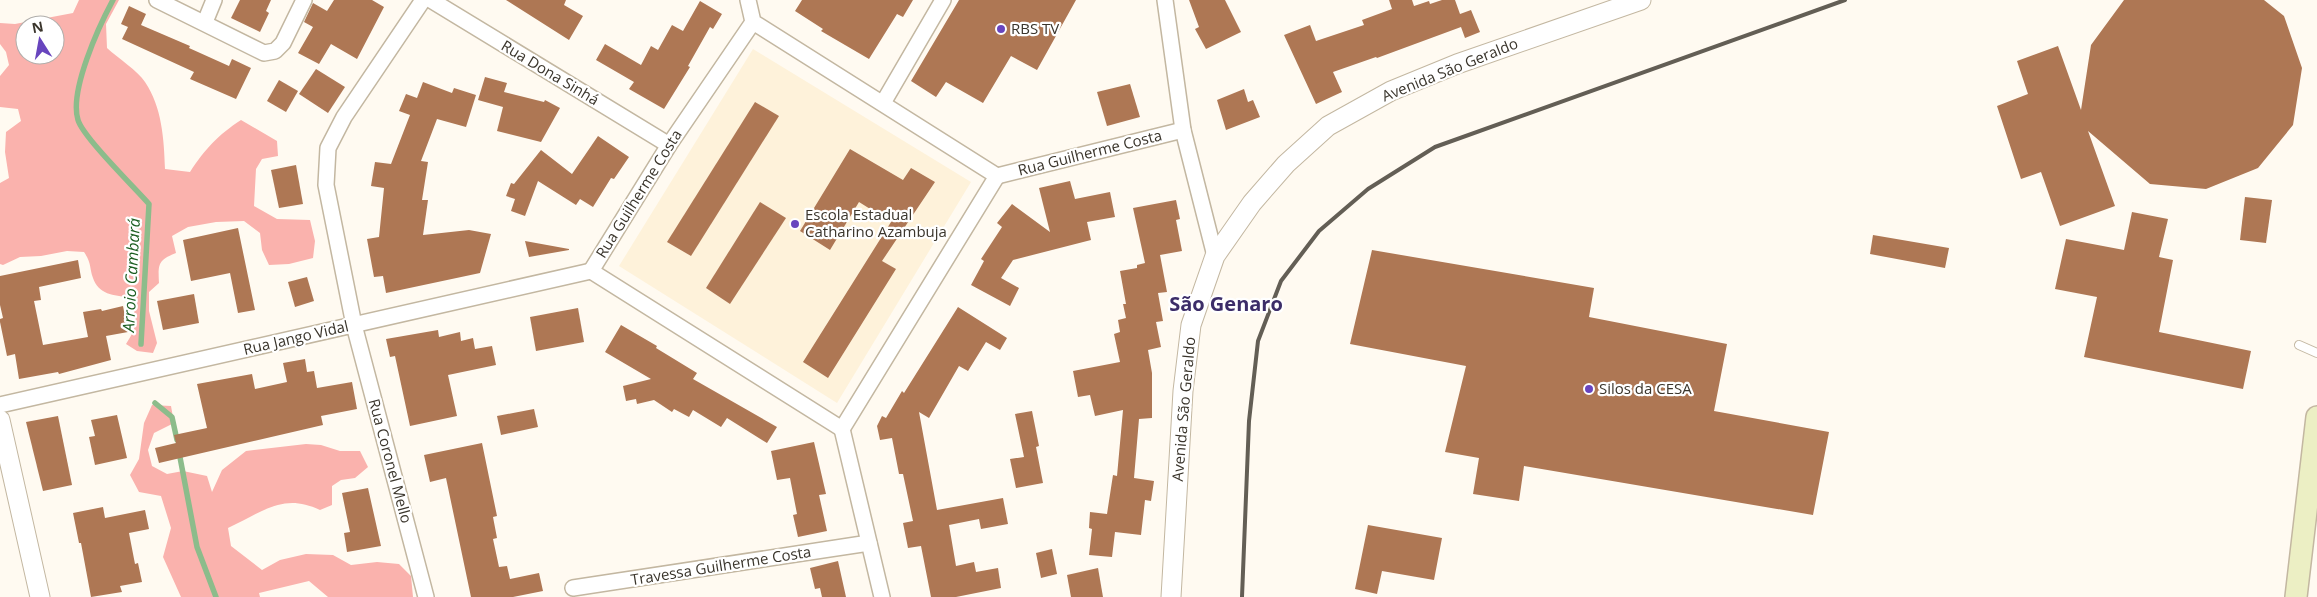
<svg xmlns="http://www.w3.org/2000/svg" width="2317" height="597" font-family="'Open Sans',sans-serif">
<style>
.built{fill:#fef2da}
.forest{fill:#fab2ad;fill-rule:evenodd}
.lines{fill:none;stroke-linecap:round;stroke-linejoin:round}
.stream{stroke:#8cbc8b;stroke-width:5.5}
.building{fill:#ae7754}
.service-casing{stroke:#c3b7a1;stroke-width:10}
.minor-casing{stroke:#c3b7a1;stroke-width:18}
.tertiary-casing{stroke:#c3b7a1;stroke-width:21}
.secondary-casing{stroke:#c3b7a1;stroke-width:24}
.service{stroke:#fff;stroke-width:8}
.minor{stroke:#fff;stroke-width:15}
.tertiary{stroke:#fff;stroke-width:19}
.secondary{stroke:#ecefc4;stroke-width:21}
.rail{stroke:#635e55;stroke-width:4}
.poi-dot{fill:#6845be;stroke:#fff;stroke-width:2}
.labels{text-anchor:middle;stroke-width:4.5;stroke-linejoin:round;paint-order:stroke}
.poi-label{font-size:15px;fill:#3a352c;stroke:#fff;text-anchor:start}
.street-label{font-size:15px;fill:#3a352c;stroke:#fff}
.water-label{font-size:16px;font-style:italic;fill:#1c5e21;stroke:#fff}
.district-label{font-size:20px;font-weight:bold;fill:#3c2d68;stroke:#fff}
</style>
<rect width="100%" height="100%" fill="#fffaf1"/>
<!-- built -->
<polygon class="built" points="753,49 971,182 837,403 619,266"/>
<!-- forest -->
<g class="forest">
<path d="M 79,0 L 119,0 L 106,24 L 107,48 C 118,58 138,71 145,82 C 162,107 164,139 165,169 L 190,172 C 205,149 218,135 241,120 L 277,141 L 278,156 L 262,159 L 256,169 L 254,206 L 277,219 L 310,220 L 315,241 L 313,258 L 289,264 L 269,265 L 262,250 L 260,233 L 244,221 L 216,222 L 188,227 L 172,236 L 176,253 C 158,260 158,264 159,283 L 149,292 L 149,311 L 157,343 L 153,353 L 137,351 L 126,344 C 139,324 137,319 129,297 C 114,296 98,294 93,278 C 89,267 92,264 84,252 L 67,251 L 41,256 L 20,257 L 3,265 L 0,264 L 0,183 L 9,178 L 5,152 L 6,132 L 21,121 L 18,109 L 0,107 L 0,76 L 9,65 L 6,52 L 0,44 L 0,23 L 15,24 L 73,13 ZM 25,25 L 55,25 L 55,55 L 25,55 Z"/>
<path d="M 152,405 L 171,406 L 174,423 L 154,433 L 148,450 L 152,466 L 167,474 L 183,471 L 207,476 L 212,492 L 222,470 L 246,451 L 306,444 L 321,445 L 340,451 L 360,451 L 368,467 L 355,478 L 341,480 L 332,486 L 332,505 L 320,510 C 283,492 263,512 228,528 L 231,546 L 262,570 L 280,560 L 306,554 L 333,555 L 351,565 L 377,562 L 399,564 L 411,576 L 413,597 L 328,597 L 309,581 L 259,593 L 260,597 L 181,597 L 163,557 L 171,528 L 161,496 L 139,492 L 130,475 L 139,459 L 144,423 Z"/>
</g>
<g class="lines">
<!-- stream -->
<g class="stream">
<path d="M 113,0 C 99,26 69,91 78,120 C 83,137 135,188 149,204 L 141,344"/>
<polyline points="155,403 172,417 177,440"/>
<polyline points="179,452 197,547 216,597"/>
</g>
</g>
<!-- building -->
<g class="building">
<polygon points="240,0 271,0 266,11 269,13 260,32 231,18"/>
<polygon points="334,0 372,0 384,7 357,59 331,44 319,64 298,53 313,27 304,22 313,3 327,11"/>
<polygon points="506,0 566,0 564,5 583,16 569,40"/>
<polygon points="802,0 913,0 903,17 897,14 869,59 821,31 823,29 795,11"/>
<polygon points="959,0 1076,0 1037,70 1011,56 983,103 946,82 936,97 911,81"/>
<polygon points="1189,0 1225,0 1241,32 1206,49 1195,29 1199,27"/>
<polygon points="1389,0 1412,0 1414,6 1429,1 1430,4 1442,0 1455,0 1460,14 1471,10 1480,32 1465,38 1461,27 1377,58 1376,57 1333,72 1342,92 1316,104 1284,35 1310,25 1316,41 1364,25 1362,20 1392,9"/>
<polygon points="2124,0 2264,0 2284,16 2302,68 2293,125 2258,168 2206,189 2150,184 2088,131 2115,206 2060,226 2041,172 2021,179 1997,106 2028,94 2017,61 2058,46 2081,110 2091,45"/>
<polygon points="700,1 722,14 713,29 710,27 688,66 690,67 664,109 629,89 634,82 596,60 605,44 641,65 651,46 658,50 672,25 683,31"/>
<polygon points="129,6 146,14 141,25 190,46 189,48 229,66 232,59 251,68 236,99 190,79 194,72 122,39 128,27 121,24"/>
<polygon points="316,69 345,87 328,113 299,94"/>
<polygon points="485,77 507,83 504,92 544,102 545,100 560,108 541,142 497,131 503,107 478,100"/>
<polygon points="279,80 298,91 286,112 267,101"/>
<polygon points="423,82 452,93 454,88 476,95 466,127 437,119 421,161 428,162 422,200 428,200 423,235 469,230 491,234 480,273 386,293 383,276 374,277 367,239 379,237 384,188 371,186 375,162 391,164 410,115 399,111 406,94 417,98"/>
<polygon points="1130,84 1140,117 1107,126 1097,92"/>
<polygon points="1244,89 1248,102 1253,100 1260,117 1226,130 1217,100"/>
<polygon points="755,102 779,116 691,256 667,242"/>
<polygon points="598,136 629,157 614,179 611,178 593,207 580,199 576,205 538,181 525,216 511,211 515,199 506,196 511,183 514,184 541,150 572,174"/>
<polygon points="850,149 903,180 911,168 935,182 882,261 896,269 828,378 803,362 891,222 859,202 830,250 800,231"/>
<polygon points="296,165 303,204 279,208 271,170"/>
<polygon points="1070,181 1075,199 1110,192 1115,217 1087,222 1091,240 1013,260 1001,278 1019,288 1010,306 971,285 984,261 981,259 1002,227 997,223 1012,204 1050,232 1039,188"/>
<polygon points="2245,197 2272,200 2266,243 2240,240"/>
<polygon points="1176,200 1180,219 1176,220 1182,251 1160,255 1167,292 1158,293 1163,321 1156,322 1161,347 1148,350 1152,373 1152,418 1139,419 1134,478 1154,481 1151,501 1145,500 1141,535 1115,532 1112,557 1089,555 1092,529 1089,528 1090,512 1107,514 1113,475 1117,476 1123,410 1095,416 1090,395 1078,397 1073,371 1120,362 1114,334 1120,332 1118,320 1126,318 1123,304 1126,304 1120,271 1137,268 1137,265 1145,263 1133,208"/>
<polygon points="760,202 786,218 730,304 706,288"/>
<polygon points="2132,212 2168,219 2159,257 2173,260 2159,332 2251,351 2243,389 2084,357 2097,297 2055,289 2066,239 2124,250"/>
<polygon points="238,228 255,310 238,313 230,273 191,281 183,240"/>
<polygon points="1873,235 1949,248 1945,268 1870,254"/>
<polygon points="525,241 569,249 569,250 529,257"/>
<polygon points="1372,250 1594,288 1589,317 1727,344 1714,411 1829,432 1813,515 1524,466 1519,501 1473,494 1479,458 1445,452 1466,366 1350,344"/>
<polygon points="78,260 81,278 39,287 41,300 34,301 43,345 88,337 83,312 101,309 102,311 123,306 128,332 106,336 111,360 59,374 58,372 19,379 15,354 7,356 0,322 0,319 3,318 0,305 0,276"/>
<polygon points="307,277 314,301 295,307 288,282"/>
<polygon points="194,294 199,323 163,330 157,301"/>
<polygon points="958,307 1007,338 1000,350 986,342 968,371 959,366 929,418 919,412 937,510 1003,498 1008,524 981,529 979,519 949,525 956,566 974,562 976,572 998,568 1001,588 956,597 931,597 921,546 908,548 903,523 913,521 903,474 899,474 892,438 880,440 877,426 882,416 886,418 902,391 904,393"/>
<polygon points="578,308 584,342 536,351 530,317"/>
<polygon points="621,325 657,346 656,348 697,373 693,379 777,427 767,443 727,418 721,427 693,410 689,417 674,409 672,412 654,400 637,404 636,399 626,401 623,386 651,379 605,352"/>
<polygon points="438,330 439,337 460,332 461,341 473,338 475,349 492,346 496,365 448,375 457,416 410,426 395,356 390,357 386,339"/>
<polygon points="305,359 307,372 314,371 317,388 352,382 357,409 321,416 323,425 159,463 155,448 176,443 174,435 207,428 197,384 252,374 255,389 287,382 283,363"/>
<polygon points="534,409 538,427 501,435 497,416"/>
<polygon points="1032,411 1039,446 1036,447 1043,483 1016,488 1010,459 1024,457 1015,414"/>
<polygon points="117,415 127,458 95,465 89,437 95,436 91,420"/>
<polygon points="58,416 72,485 43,491 26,422"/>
<polygon points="814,442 826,494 819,495 827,531 798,537 793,515 797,514 790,478 777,480 771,451"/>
<polygon points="482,443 497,516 493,517 497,538 493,539 499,567 507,566 510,579 539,573 543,591 513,597 471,597 446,478 430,482 424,455"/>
<polygon points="368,488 381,546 347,552 344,533 350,532 342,493"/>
<polygon points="103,507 105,518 145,510 149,529 129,533 135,564 138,563 142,582 120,586 122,592 91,597 81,543 79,543 73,513"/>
<polygon points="1368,525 1442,538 1434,580 1382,571 1377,594 1355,589"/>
<polygon points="1052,549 1057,574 1041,578 1036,553"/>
<polygon points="838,561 846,597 822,597 820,588 815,589 810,568"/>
<polygon points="1098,568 1103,597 1071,597 1067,575"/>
</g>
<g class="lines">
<defs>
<polyline id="service" points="2299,345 2317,353"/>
<g id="minor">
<polyline points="157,0 264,53 275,51 283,43 304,0"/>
<polyline points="423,0 344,117 328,148 326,185 354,325 426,597"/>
<polyline points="431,0 669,145"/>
<polyline points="748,0 753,22 997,176 842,429 591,271 669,145 753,22"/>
<polyline points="1165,0 1183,130 1215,256"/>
<polyline points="205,22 214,0"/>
<polyline points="883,103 943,0"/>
<polyline points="997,176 1183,130"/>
<polyline points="0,405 591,271"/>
<polyline points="842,429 882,597"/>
<polyline points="573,588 869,543"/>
</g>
<g id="tertiary">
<polyline points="0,420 40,597"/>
<polyline points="1171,597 1183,391 1191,325 1215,256 1252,203 1286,164 1328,126 1391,91 1457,64 1641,0"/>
</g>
<polyline id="secondary" points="2296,597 2317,417"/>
</defs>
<!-- service casing -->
<use href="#service" class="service-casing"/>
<!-- minor casing -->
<use href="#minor" class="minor-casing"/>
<!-- tertiary casing -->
<use href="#tertiary" class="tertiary-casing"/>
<!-- secondary casing -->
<use href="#secondary" class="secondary-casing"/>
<!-- service -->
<use href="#service" class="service"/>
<!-- minor -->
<use href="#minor" class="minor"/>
<!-- tertiary -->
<use href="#tertiary" class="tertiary"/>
<!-- secondary -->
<use href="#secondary" class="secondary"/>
<!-- rail -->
<polyline class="rail" points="1242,597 1249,421 1258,341 1281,281 1319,231 1368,189 1435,147 1845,0"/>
</g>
<!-- markers -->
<g class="poi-dot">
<circle cx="1001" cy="29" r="5"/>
<circle cx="795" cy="224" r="5"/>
<circle cx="1589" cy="389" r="5"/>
</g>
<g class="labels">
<!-- poi labels -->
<g class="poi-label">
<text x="1011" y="34">RBS TV</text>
<text x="805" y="220">Escola Estadual<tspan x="805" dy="17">Catharino Azambuja</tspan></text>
<text x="1599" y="394">Silos da CESA</text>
</g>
<!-- street labels -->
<g class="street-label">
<text transform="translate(1450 70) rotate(-22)" y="5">Avenida São Geraldo</text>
<text transform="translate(550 73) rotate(31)" y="5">Rua Dona Sinhá</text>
<text transform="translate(1090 153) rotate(-14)" y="5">Rua Guilherme Costa</text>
<text transform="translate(639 194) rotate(-58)" y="5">Rua Guilherme Costa</text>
<text transform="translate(296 338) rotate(-13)" y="5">Rua Jango Vidal</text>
<text transform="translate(1184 409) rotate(-85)" y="5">Avenida São Geraldo</text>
<text transform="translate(390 461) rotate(75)" y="5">Rua Coronel Mello</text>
<text transform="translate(721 566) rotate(-9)" y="5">Travessa Guilherme Costa</text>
</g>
<!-- water labels -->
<g class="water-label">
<text transform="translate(131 275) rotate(-87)" y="6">Arroio Cambará</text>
</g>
<!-- district labels -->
<g class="district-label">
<text x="1226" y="311">São Genaro</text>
</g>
</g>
<!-- north arrow -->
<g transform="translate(40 40) rotate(349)"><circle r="24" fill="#ffffff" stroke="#b0aeab"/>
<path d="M0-4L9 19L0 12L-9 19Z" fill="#6845be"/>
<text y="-8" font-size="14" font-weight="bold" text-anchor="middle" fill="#3a352c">N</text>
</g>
</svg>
